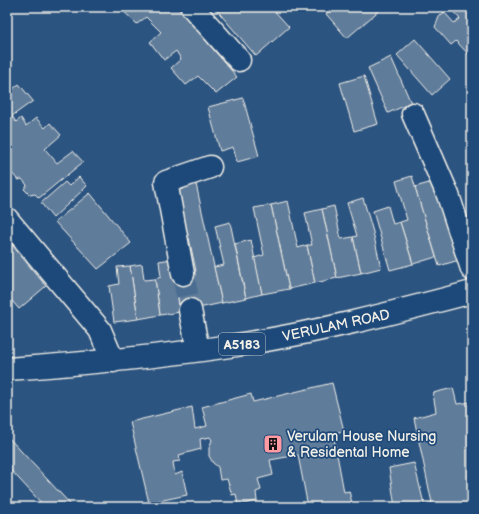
<svg xmlns="http://www.w3.org/2000/svg" width="479" height="514" font-family="'Balsamiq Sans',sans-serif">
<style>
.building{fill:#5e7b9a;stroke:#f4f1e8}
.lines{fill:none;stroke-linecap:round;stroke-linejoin:round}
.minor-tunnel{stroke:#4a6c90;stroke-width:22;stroke-dasharray:22 11;stroke-linecap:butt}
.minor-casing{stroke:#f4f1e8;stroke-width:25}
.major-casing{stroke:#f4f1e8;stroke-width:25}
.minor{stroke:#1f4a7a;stroke-width:22}
.major{stroke:#1f4a7a;stroke-width:22}
.labels{text-anchor:middle;stroke-width:3.5;stroke-linejoin:round;paint-order:stroke}
.shield{fill:#1f4a7a;stroke:#b4bfc7;stroke-width:1}
.shield-label{font-size:13px;font-weight:bold;fill:#f4f1e8}
.street-label{font-size:14px;fill:#f4f1e8;stroke:#1f4a7a}
.poi-label{font-size:14px;fill:#f4f1e8;stroke:#1f4a7a;text-anchor:start}
</style>
<rect width="100%" height="100%" fill="#2c5481"/>
<filter id="ink" filterUnits="userSpaceOnUse"><feTurbulence type="fractalNoise" baseFrequency=".025" numOctaves="2"/><feDisplacementMap in="SourceGraphic" scale="8" xChannelSelector="R" yChannelSelector="G"/><feConvolveMatrix kernelMatrix="1 2 1 2 8 2 1 2 1" color-interpolation-filters="sRGB"/></filter>
<g filter="url(#ink)">
<!-- building -->
<g class="building">
<polygon points="119,7 177,7 237,77 216,94 198,76 186,85 171,68 181,59 176,51 164,60 150,42 161,32 146,17 137,24"/>
<polygon points="214,7 271,7 289,27 256,56"/>
<polygon points="334,7 381,7 382,8 347,38 326,14"/>
<polygon points="449,7 472,7 472,58 456,41 451,45 435,27 439,17 444,12 454,23 460,19"/>
<polygon points="415,39 450,79 432,95 397,55"/>
<polygon points="391,57 411,103 388,113 368,68"/>
<polygon points="364,76 378,124 354,131 340,83"/>
<polygon points="19,84 33,101 12,116 16,122 21,118 26,126 36,118 45,128 50,123 61,135 45,149 57,163 73,151 83,162 39,198 35,194 30,195 24,189 27,185 22,179 18,180 10,171 12,166 7,161 7,94"/>
<polygon points="243,98 259,156 237,162 233,147 220,151 208,107"/>
<polygon points="412,176 436,257 413,264 400,222 407,220 396,181"/>
<polygon points="79,177 87,186 53,218 41,203 65,182 69,186"/>
<polygon points="436,181 459,260 439,266 415,187"/>
<polygon points="196,184 222,303 180,312 175,276 196,271 189,238 185,239 175,189"/>
<polygon points="90,193 131,243 98,269 55,222"/>
<polygon points="363,198 373,232 381,268 361,273 353,237 357,236 347,203"/>
<polygon points="288,201 298,248 307,245 315,283 289,289 271,205"/>
<polygon points="271,205 289,289 262,294 254,258 264,255 254,208"/>
<polygon points="334,206 341,239 353,237 361,273 337,278 322,209"/>
<polygon points="388,206 393,224 400,222 413,264 390,270 373,211"/>
<polygon points="322,209 337,278 315,283 307,245 312,245 305,213"/>
<polygon points="230,222 246,298 222,303 214,267 224,265 215,226"/>
<polygon points="7,239 46,286 19,309 7,295"/>
<polygon points="251,240 262,294 246,298 235,244"/>
<polygon points="172,259 180,312 160,315 155,279 161,277 159,261"/>
<polygon points="142,264 144,280 155,279 160,315 138,319 130,266"/>
<polygon points="130,266 138,319 114,322 109,286 119,284 117,267"/>
<polygon points="332,383 344,431 333,433 344,492 349,491 353,507 308,507 298,455 270,460 273,475 258,479 261,490 256,492 257,501 238,505 236,494 232,495 227,479 220,480 218,467 213,463 209,456 209,448 212,440 210,437 200,439 201,449 179,455 180,461 173,462 175,475 182,472 187,495 149,503 130,422 192,407 195,429 207,426 202,407 251,394 253,402"/>
<polygon points="453,388 457,404 472,402 472,507 395,507 389,468 414,463 424,504 432,503 414,418 436,412 433,393"/>
<polygon points="7,436 73,507 45,507 7,466"/>
</g>
<g class="lines">
<!-- minor-tunnel -->
<polyline class="minor-tunnel" points="183,274 190,310"/>
<defs>
<g id="minor">
<polyline points="192,7 239,60"/>
<polyline points="413,114 448,195 472,269"/>
<polyline points="7,219 100,330 113,361"/>
<polyline points="183,274 166,182 210,167"/>
<polyline points="190,310 198,350"/>
</g>
<path id="major" d="M 7,369 C 81,364 156,357 230,346 C 312,334 392,313 472,292"/>
</defs>
<!-- minor casing -->
<use href="#minor" class="minor-casing"/>
<!-- major casing -->
<use href="#major" class="major-casing"/>
<!-- minor -->
<use href="#minor" class="minor"/>
<!-- major -->
<use href="#major" class="major"/>
</g>
</g>
<!-- icons -->
<defs>
<symbol id="building-square" viewBox="-11 -11 22 22"><rect x="-9" y="-9" width="18" height="18" rx="4" fill="#ff9aa2" stroke="#1f4a7a"/><path d="M-4-6H4V6H1V3H-1V6H-4ZM-2.5-4.3h1.7v1.8h-1.7ZM.8-4.3h1.7v1.8H.8ZM-2.5-1h1.7V.8h-1.7ZM.8-1h1.7V.8H.8Z" fill="#111"/></symbol>
</defs>
<g fill-rule="evenodd">
<use href="#building-square" x="262" y="433" width="22" height="22"/>
</g>
<g class="labels">
<!-- shield labels -->
<rect class="shield" x="219" y="333" width="46" height="22" rx="3"/>
<g class="shield-label">
<text x="242" y="349">A5183</text>
</g>
<!-- street labels -->
<g class="street-label">
<text transform="translate(336 325) rotate(-12)" y="5">VERULAM ROAD</text>
</g>
<!-- poi labels -->
<g class="poi-label">
<text x="287" y="441">Verulam House Nursing<tspan x="287" dy="16">&amp; Residental Home</tspan></text>
</g>
</g>
<!-- margin -->
<rect width="479" height="514" fill="none" stroke="#1f4a7a" stroke-width="24"/>
<rect x="12" y="12" width="455" height="490" fill="none" stroke="#f4f1e8" stroke-width="1.5" filter="url(#ink)"/>
</svg>
